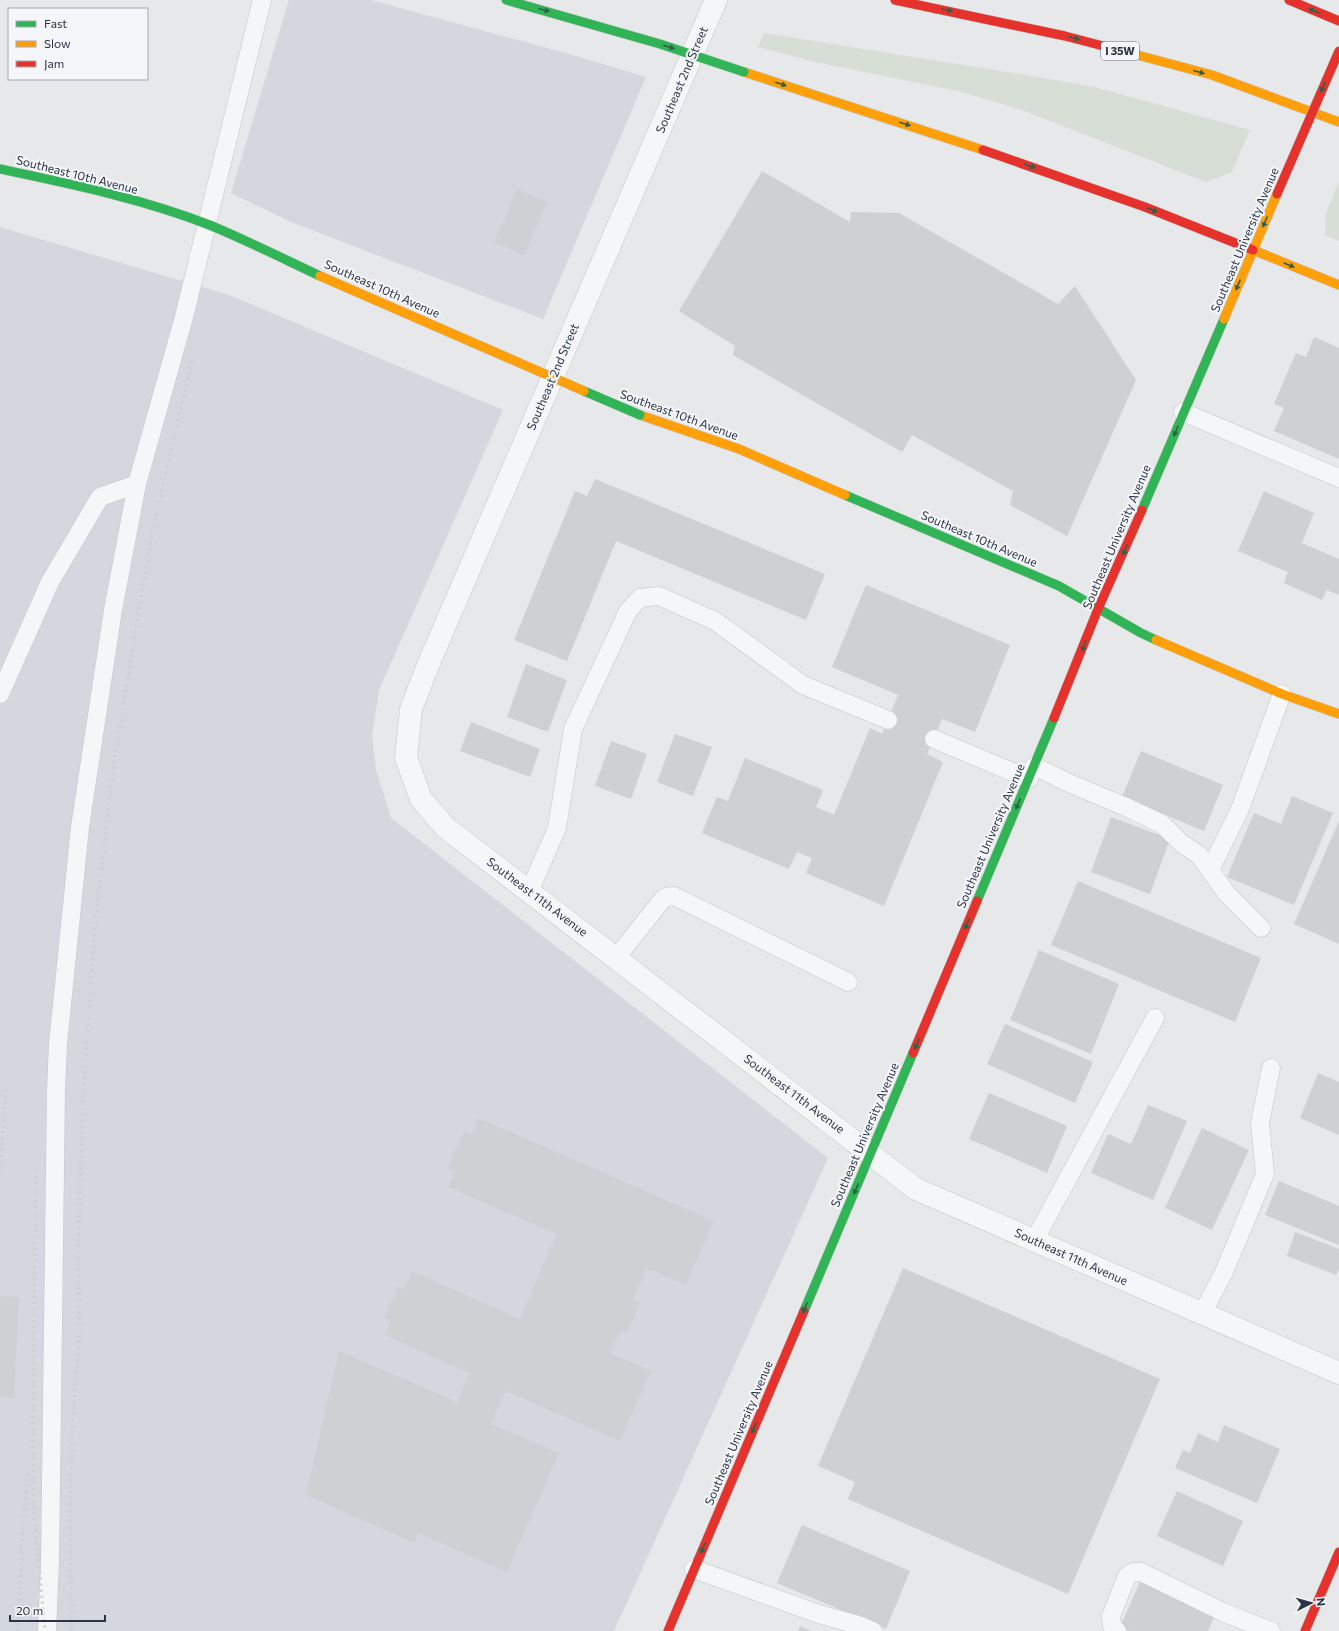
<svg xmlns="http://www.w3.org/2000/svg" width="1339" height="1631" font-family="Commissioner,sans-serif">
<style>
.built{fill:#d4d7dd}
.green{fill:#d6ded6}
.building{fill:#ced0d3}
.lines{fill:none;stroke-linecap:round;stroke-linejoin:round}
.lane-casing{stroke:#c4c6c8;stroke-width:19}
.street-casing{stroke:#c4c6c8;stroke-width:23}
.fast-casing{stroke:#c4c6c8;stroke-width:10}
.slow-casing{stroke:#c4c6c8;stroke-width:10}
.jam-casing{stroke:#c4c6c8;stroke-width:10}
.lane{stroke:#f5f6f7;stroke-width:18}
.street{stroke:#f5f6f7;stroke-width:22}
.fast{stroke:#30b455;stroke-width:9}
.slow{stroke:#ff9f0a;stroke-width:9}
.jam{stroke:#e5322d;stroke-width:9}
.rail{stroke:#cecfd2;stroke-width:3;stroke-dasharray:2 4;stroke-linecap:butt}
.fast-bridge-casing{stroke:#c4c6c8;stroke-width:10;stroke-linecap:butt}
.slow-bridge-casing{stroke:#c4c6c8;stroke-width:10;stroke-linecap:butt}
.jam-bridge-casing{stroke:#c4c6c8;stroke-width:10;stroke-linecap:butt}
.fast-bridge{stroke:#30b455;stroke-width:9}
.slow-bridge{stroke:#ff9f0a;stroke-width:9}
.jam-bridge{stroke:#e5322d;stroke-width:9}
.oneway{fill:#2d614b}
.labels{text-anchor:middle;stroke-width:4;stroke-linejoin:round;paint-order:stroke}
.shield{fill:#f4f6f9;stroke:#676e7b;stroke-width:1}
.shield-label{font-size:11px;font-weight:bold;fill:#2b3445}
.street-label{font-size:12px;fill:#2b3445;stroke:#f4f6f9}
</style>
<rect width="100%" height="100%" fill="#e6e8ea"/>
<!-- built -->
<g class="built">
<polygon points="289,0 371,0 580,57 646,77 543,319 291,222 231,193"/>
<polygon points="0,227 229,295 503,410 379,690 372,735 376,770 391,818 828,1158 614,1631 0,1631"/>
</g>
<!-- green -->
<g class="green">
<polygon points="764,33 1020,74 1095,87 1250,130 1232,172 1206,182 1022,110 958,91 811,61 758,47"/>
<polygon points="1339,182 1339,241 1325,235 1326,213"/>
</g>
<!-- building -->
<g class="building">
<polygon points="762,171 850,222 851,212 899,213 1058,304 1075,286 1136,380 1067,536 1010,505 1013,491 912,435 902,452 733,355 735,346 679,311"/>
<polygon points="517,189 547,202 524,255 494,242"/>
<polygon points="1314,337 1339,348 1339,459 1274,431 1284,408 1274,404 1296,353 1306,357"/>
<polygon points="595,479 825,574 806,620 616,541 567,661 514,640 575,491 587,496"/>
<polygon points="1264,491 1314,513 1302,543 1339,559 1339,595 1327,590 1322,600 1284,583 1288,572 1238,551"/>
<polygon points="866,585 1010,645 975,732 942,719 927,754 943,762 884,906 806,873 812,858 797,852 789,869 702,833 717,797 728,801 745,758 823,790 816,807 834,815 870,728 882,734 898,695 832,667"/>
<polygon points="526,664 567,680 548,732 507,717"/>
<polygon points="471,722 540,749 530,777 460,751"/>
<polygon points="675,734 712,747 693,796 657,782"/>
<polygon points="611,741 647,754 631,799 595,786"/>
<polygon points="1141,751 1223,785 1204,831 1122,797"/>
<polygon points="1292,796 1333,813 1294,905 1227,877 1254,813 1281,824"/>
<polygon points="1111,817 1170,839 1150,894 1091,872"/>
<polygon points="1339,821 1339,944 1294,924"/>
<polygon points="1078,881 1261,958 1235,1022 1051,945"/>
<polygon points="1039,950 1119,984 1091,1054 1010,1020"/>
<polygon points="1005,1024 1093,1062 1075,1103 987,1064"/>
<polygon points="1318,1073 1339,1082 1339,1135 1300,1118"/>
<polygon points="989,1093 1067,1126 1047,1173 969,1139"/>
<polygon points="1148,1105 1187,1121 1153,1200 1091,1173 1108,1134 1131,1144"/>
<polygon points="478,1118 714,1221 686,1285 647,1268 633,1300 640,1303 627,1333 621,1330 610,1353 651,1371 620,1441 506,1391 491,1424 559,1453 507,1572 418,1533 414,1543 306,1495 339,1351 457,1402 469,1373 385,1335 391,1321 384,1318 398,1286 405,1289 412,1271 520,1319 556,1234 448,1187 455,1172 447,1168 464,1131 471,1134"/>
<polygon points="1202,1128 1249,1150 1212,1230 1165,1208"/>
<polygon points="1279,1181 1339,1206 1339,1245 1265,1215"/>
<polygon points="1295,1232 1339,1249 1339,1269 1336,1275 1287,1256"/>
<polygon points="903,1268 1160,1379 1068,1594 848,1499 855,1482 818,1466"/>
<polygon points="0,1296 19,1297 14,1398 0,1397"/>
<polygon points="1224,1425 1280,1449 1257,1503 1175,1468 1183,1450 1190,1453 1198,1433 1218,1442"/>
<polygon points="1177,1491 1243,1521 1223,1566 1157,1536"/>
<polygon points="802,1525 910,1571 886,1629 777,1583"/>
<polygon points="1140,1582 1215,1615 1208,1631 1129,1631 1120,1627"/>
<polygon points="800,1626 812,1631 798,1631"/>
</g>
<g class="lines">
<defs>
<g id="lane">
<polyline points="1183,412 1339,478"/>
<polyline points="0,694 50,582 100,497 137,484"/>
<polyline points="934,739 1029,779"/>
<polyline points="1034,766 1071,784 1124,806 1162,824 1181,843 1199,855 1227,894 1261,928"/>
<polyline points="1210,870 1240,809 1282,694"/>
<polyline points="529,892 557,828 573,729 628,611 640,598 659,596 715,621 803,685 888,720"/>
<polyline points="616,958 662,900 666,897 674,896 848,982"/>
<polyline points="1034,1241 1155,1018"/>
<polyline points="1202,1314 1224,1272 1265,1174 1260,1123 1271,1068"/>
<polyline points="694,1569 819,1614 861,1626 873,1631"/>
<polyline points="47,1631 50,1562 56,1090 58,1044 80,827 113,610 137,484 184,317 262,0"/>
<polyline points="1117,1631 1112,1626 1111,1616 1127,1576 1133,1572 1141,1572 1225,1613 1271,1631"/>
</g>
<polyline id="street" points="716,0 431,658 411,709 406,758 421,799 445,827 916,1189 1339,1373"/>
<g id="fast">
<polyline points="845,495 1059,586 1141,633 1156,640"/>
<polyline points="1142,510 1224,319"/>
<polyline points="977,901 1054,718"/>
<polyline points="804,1311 913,1053"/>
</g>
<g id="slow">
<polyline points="1126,52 1212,75 1339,122"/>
<polyline points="744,72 983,150"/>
<polyline points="1253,250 1339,285"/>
<polyline points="1224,319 1277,194"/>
<polyline points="640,415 739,449 845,495"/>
<polyline points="1156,640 1282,694 1339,714"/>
</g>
<g id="jam">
<polyline points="895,0 1065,36 1126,52"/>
<polyline points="1289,0 1339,21"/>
<polyline points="983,150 1145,207 1253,250"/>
<polyline points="1054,718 1098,609 1142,510"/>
<polyline points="913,1053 977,901"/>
<polyline points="668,1631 804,1311"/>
<polyline points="1305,1631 1339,1552"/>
</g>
</defs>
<!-- lane casing -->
<use href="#lane" class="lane-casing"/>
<!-- street casing -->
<use href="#street" class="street-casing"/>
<!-- fast casing -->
<use href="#fast" class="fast-casing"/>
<!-- slow casing -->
<use href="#slow" class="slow-casing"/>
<!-- jam casing -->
<use href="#jam" class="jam-casing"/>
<!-- lane -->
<use href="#lane" class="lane"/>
<!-- street -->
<use href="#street" class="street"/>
<!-- fast -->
<use href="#fast" class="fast"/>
<!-- slow -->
<use href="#slow" class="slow"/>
<!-- jam -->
<use href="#jam" class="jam"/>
<!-- rail -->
<g class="rail">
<polyline points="36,1170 33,1414 33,1499 45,1631"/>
<polyline points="0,1175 6,1086"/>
<polyline points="18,1631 22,1541 28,1469"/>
<polyline points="72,1631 70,1514 72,1432 80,1327 78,1251 81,1162 83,1101 94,936 112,775 138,616 153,529 192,360"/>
</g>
<defs>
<g id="fast-bridge">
<polyline points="506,0 660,44 744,72"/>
<path d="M 0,169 C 71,184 144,199 212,226 C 248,241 284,259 320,276"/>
<polyline points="584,391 640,415"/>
</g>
<polyline id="slow-bridge" points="320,276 584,391"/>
<polyline id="jam-bridge" points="1277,194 1339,51"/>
</defs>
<!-- fast-bridge casing -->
<use href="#fast-bridge" class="fast-bridge-casing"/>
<!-- slow-bridge casing -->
<use href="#slow-bridge" class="slow-bridge-casing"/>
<!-- jam-bridge casing -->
<use href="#jam-bridge" class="jam-bridge-casing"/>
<!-- fast-bridge -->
<use href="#fast-bridge" class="fast-bridge"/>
<!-- slow-bridge -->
<use href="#slow-bridge" class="slow-bridge"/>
<!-- jam-bridge -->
<use href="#jam-bridge" class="jam-bridge"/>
</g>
<!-- one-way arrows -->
<defs><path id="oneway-solid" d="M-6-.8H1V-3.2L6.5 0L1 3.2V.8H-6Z"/></defs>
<g class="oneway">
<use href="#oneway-solid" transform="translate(544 10) rotate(15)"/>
<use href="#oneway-solid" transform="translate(947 10) rotate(12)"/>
<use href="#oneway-solid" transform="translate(1314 11) rotate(-157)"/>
<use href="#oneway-solid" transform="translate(1074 38) rotate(15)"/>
<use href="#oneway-solid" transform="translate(669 47) rotate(18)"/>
<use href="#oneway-solid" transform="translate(1199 72) rotate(15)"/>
<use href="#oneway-solid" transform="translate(781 84) rotate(18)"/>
<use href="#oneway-solid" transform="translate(1323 87) rotate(113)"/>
<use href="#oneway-solid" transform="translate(905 124) rotate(18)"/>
<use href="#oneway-solid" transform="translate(1030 166) rotate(19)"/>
<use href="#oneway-solid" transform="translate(1152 210) rotate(21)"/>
<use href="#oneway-solid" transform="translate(1265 222) rotate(113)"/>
<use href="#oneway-solid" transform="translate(1289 265) rotate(23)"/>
<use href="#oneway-solid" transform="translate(1238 285) rotate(113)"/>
<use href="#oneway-solid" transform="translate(1176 431) rotate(113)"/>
<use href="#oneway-solid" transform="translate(1125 550) rotate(113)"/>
<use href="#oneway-solid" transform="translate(1084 646) rotate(111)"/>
<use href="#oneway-solid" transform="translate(1018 804) rotate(113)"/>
<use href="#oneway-solid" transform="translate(967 924) rotate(113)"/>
<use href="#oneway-solid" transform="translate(917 1044) rotate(113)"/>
<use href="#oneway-solid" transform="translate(856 1189) rotate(113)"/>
<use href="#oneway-solid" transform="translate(805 1308) rotate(113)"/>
<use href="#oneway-solid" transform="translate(754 1428) rotate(113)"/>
<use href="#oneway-solid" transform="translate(703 1548) rotate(113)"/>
</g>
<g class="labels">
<!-- shield labels -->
<rect class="shield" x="1101" y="42" width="38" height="18" rx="3"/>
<g class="shield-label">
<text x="1120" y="55">I 35W</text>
</g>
<!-- street labels -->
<g class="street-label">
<text transform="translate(682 80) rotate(-67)" y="4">Southeast 2nd Street</text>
<text transform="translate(77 175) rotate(14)" y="4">Southeast 10th Avenue</text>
<text transform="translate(1245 240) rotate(-67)" y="4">Southeast University Avenue</text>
<text transform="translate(382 289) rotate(24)" y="4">Southeast 10th Avenue</text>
<text transform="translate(553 377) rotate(-67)" y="4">Southeast 2nd Street</text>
<text transform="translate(679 415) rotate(20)" y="4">Southeast 10th Avenue</text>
<text transform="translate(1117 537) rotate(-67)" y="4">Southeast University Avenue</text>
<text transform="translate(979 539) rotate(23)" y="4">Southeast 10th Avenue</text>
<text transform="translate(991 836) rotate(-67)" y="4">Southeast University Avenue</text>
<text transform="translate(537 897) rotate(37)" y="4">Southeast 11th Avenue</text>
<text transform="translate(794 1094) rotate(37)" y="4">Southeast 11th Avenue</text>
<text transform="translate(865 1135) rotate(-67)" y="4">Southeast University Avenue</text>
<text transform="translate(1071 1257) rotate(24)" y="4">Southeast 11th Avenue</text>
<text transform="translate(739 1433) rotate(-67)" y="4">Southeast University Avenue</text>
</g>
</g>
<!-- legend -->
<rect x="8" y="8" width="140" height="72" fill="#f4f6f9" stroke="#a4a8b1"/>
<rect x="16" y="21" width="20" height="6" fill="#30b455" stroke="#a4a8b1"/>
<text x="44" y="28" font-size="12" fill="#2b3445">Fast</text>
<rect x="16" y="41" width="20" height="6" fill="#ff9f0a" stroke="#a4a8b1"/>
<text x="44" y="48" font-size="12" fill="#2b3445">Slow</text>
<rect x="16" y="61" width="20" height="6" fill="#e5322d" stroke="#a4a8b1"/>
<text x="44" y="68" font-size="12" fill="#2b3445">Jam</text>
<!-- north arrow -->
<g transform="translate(1311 1603) rotate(84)" stroke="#f4f6f9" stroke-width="3" paint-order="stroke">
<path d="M0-3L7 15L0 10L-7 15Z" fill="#2b3445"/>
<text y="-6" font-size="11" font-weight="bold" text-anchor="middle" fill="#2b3445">N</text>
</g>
<!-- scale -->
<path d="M10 1615v6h95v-6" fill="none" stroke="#2b3445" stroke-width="2"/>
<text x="16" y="1615" font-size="12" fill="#2b3445" stroke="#f4f6f9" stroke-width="3" paint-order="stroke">20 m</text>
</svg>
